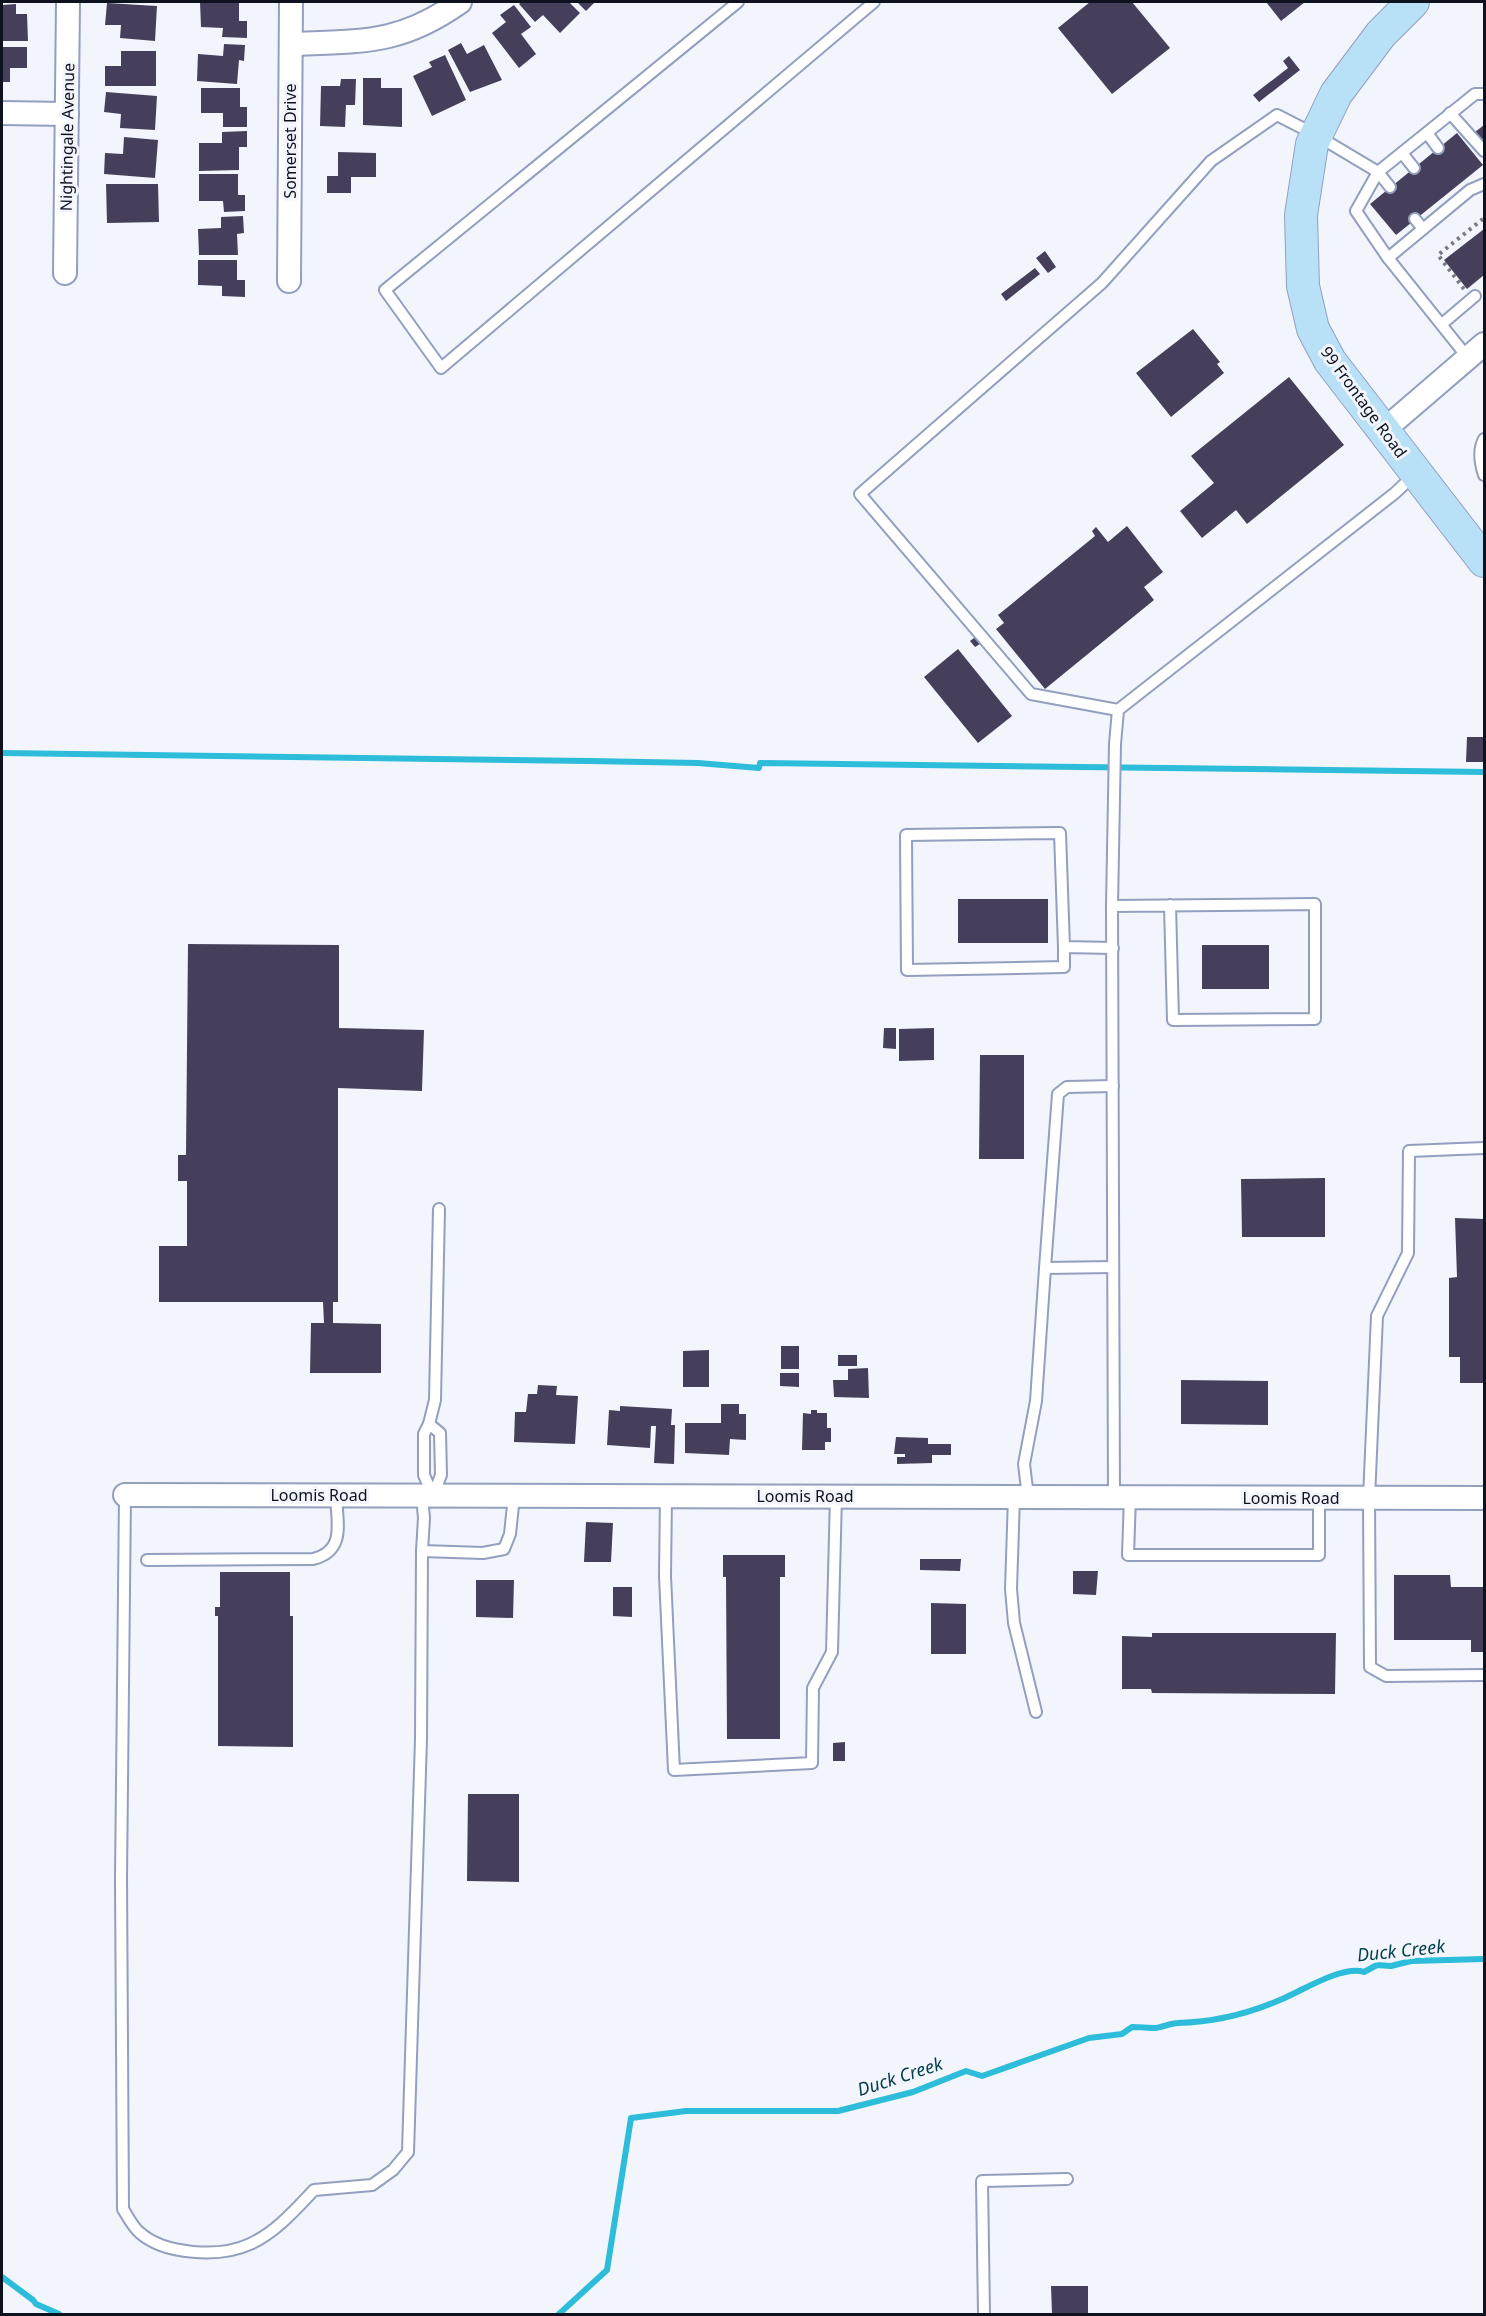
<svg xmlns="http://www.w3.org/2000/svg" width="1486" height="2316" font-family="'Noto Sans',sans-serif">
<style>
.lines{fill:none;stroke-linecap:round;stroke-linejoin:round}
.stream{stroke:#2dbcd9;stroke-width:6}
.building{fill:#463f5c}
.lane-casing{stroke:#939fbf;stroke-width:14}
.street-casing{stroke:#939fbf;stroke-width:26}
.secondary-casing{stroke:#939fbf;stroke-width:34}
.path{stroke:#787b85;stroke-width:4;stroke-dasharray:3 4.5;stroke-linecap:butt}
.lane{stroke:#fff;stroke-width:10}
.street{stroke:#fff;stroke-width:22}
.secondary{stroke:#b8e1f8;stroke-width:32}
.labels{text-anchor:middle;stroke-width:6;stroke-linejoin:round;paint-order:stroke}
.street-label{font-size:16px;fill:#0e121e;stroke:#f3f5fc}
.water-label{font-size:18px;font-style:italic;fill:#003e4a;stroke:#f3f5fc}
</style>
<rect width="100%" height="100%" fill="#f3f5fc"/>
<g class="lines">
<!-- stream -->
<g class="stream">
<polyline points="2,753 590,761 698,763 759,768 760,763 1484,772"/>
<polyline points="2,2277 33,2300 36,2304 59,2314"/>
<path d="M 559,2314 L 607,2270 L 631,2118 L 686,2111 L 838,2111 L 913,2092 L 966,2071 L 982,2076 L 1089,2038 L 1122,2034 L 1132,2027 C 1140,2027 1148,2028 1156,2028 C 1163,2027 1171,2023 1178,2023 C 1220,2022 1262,2010 1299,1991 C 1315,1983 1347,1966 1364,1972 L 1377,1965 L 1391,1966 L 1411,1961 L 1484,1959"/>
</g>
</g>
<!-- building -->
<g class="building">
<polygon points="200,2 239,3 239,21 247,21 247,38 222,37 223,28 201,27"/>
<polygon points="522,2 569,2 580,13 560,33 543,15 535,22 519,4"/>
<polygon points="577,2 595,2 586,11"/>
<polygon points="1090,2 1132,2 1170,48 1112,94 1058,28"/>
<polygon points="1266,2 1305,2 1281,21"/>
<polygon points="107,3 157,6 155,41 120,38 121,25 105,25"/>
<polygon points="16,4 16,14 27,14 28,41 2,41 2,5"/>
<polygon points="514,5 531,27 521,34 536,54 519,68 492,33 506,22 500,15"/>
<polygon points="461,43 467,54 484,45 502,80 470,92 448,50"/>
<polygon points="224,44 245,45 244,61 239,60 237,84 197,81 198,54 223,56"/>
<polygon points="3,47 27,47 27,68 10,68 10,82 2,82"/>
<polygon points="121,51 156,51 156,86 105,86 105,66 121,66"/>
<polygon points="445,55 466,100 432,116 413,76 432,67 429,62"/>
<polygon points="1289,56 1300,70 1259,102 1253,95 1288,68 1283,61"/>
<polygon points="363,78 381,78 381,88 402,88 402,127 363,125"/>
<polygon points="341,79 356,79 355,105 346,105 345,127 320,126 321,86 340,86"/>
<polygon points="201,88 240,88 240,107 247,107 247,127 223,127 223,113 201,113"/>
<polygon points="106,92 157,96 155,130 120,128 121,114 104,112"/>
<polygon points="1484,125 1484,143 1475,132"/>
<polygon points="247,131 247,147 239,147 239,170 199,171 199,143 222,143 222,132"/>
<polygon points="1457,133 1483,165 1396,235 1370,204"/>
<polygon points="124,137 158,140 155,178 104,174 105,153 123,154"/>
<polygon points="338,152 376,153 376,177 351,177 351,193 327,193 327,176 338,176"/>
<polygon points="199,174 238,174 238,195 245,195 245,211 224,212 223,201 199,201"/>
<polygon points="106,184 158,184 159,222 107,223"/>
<polygon points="243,216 244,233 237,234 238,255 199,255 198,229 221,228 221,217"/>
<polygon points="1484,229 1484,275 1467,289 1444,260"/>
<polygon points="1045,251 1056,267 1048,273 1036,258"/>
<polygon points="198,260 237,260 237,280 245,280 245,297 222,296 222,286 198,285"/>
<polygon points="1035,268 1040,274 1006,301 1001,294"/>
<polygon points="1193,329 1220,362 1217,364 1224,373 1171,417 1136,373"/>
<polygon points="1289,377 1344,445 1247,524 1236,510 1202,538 1180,511 1214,483 1191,456"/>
<polygon points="1127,526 1163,572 1144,587 1154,600 1045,689 996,629 1004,623 998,615 1095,536 1092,531 1096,527 1108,542"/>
<polygon points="978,635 983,642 975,647 970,641"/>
<polygon points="958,649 1012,716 978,743 924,677"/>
<polygon points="1467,737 1484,737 1484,762 1466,762"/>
<rect x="958" y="899" width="90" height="44"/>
<polygon points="188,944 339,945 339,1028 424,1030 422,1091 338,1088 338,1302 333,1302 333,1323 381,1324 381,1373 310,1373 311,1323 324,1323 323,1302 159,1302 159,1246 187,1246 187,1181 178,1181 178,1155 186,1155"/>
<rect x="1202" y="945" width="67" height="44"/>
<polygon points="884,1028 896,1028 896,1049 883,1048"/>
<polygon points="934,1028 934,1060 899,1061 899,1029"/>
<polygon points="980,1055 1024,1055 1024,1159 979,1159"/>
<polygon points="1325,1178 1325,1237 1242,1237 1241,1179"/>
<polygon points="1455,1218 1484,1219 1484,1383 1460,1383 1460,1357 1449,1357 1449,1278 1457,1277"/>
<rect x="781" y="1346" width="18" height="23"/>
<polygon points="709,1350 709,1387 683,1387 683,1351"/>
<rect x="838" y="1355" width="19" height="11"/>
<polygon points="868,1368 869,1398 834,1397 833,1380 848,1380 848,1369"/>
<polygon points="780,1373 799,1373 799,1387 780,1386"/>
<polygon points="1181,1380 1268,1381 1268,1425 1181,1424"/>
<polygon points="538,1385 557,1386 556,1395 578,1396 575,1444 514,1442 515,1412 526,1412 528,1394 537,1394"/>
<polygon points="721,1404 739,1404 739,1414 746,1414 746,1440 730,1439 729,1455 685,1453 685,1423 721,1423"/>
<polygon points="620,1406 672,1409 671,1425 675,1425 674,1464 654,1463 656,1426 651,1426 650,1448 607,1445 609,1410 620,1411"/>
<polygon points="811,1410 817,1410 817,1413 827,1413 827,1428 831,1428 831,1442 825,1442 825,1450 802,1450 803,1413 811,1414"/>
<polygon points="896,1437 928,1438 928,1444 951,1444 951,1455 932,1455 932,1463 897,1464 897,1457 905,1457 905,1454 894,1454"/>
<polygon points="586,1522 613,1523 611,1562 584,1562"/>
<polygon points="723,1555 785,1555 785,1577 780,1577 780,1739 727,1739 726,1577 723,1577"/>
<polygon points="920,1559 961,1559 960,1571 920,1570"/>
<polygon points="1073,1571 1098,1571 1096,1595 1073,1594"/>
<polygon points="220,1572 290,1572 290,1616 293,1616 293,1747 218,1746 218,1616 215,1616 215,1607 220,1607"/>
<polygon points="1394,1575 1450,1575 1451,1587 1484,1587 1484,1652 1471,1652 1471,1640 1394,1640"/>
<polygon points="476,1580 514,1580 513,1618 476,1617"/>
<polygon points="613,1587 632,1587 632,1617 613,1616"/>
<polygon points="931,1603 966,1604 966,1654 931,1654"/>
<polygon points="1152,1633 1336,1633 1335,1694 1152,1693 1151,1689 1122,1689 1122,1636 1152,1637"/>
<polygon points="845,1742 845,1761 833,1761 833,1743"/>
<polygon points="468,1794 519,1794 519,1882 467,1881"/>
<polygon points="1051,2286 1088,2286 1088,2314 1052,2314"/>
</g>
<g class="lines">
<defs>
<g id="lane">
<polyline points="738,2 385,290 441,368 874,2"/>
<polyline points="1450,113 1484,151"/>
<polyline points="1427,133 1438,148"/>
<polyline points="1402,153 1414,168"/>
<polyline points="1390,187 1378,172 1316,135 1277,115 1211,161 1102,283 860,494 1031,694 1118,710 1395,493 1414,475"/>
<polyline points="1415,219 1423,229"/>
<polyline points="1388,258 1356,211 1378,172 1475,94 1484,94"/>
<polyline points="1442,324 1475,296"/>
<polyline points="1468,358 1388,258 1470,190 1484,184"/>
<path d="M 1484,439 C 1478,450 1480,463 1484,475"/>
<polyline points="1112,906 1115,744 1118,710"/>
<polyline points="1064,947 1064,967 907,970 906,835 1060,833 1064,947 1113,948"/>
<polyline points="1484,1148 1409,1151 1408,1253 1377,1316 1369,1498 1370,1667 1386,1676 1484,1675"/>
<polyline points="1045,1268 1058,1094 1067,1087 1113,1086"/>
<polyline points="429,1424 435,1400 439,1209"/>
<polygon points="429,1424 440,1433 441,1475 433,1496 424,1475 424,1434"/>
<path d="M 125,1495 L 121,1879 L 123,2209 C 128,2217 133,2227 139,2232 C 164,2255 220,2258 250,2244 C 276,2232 295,2210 314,2190 L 372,2185 L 393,2170 L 408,2152 L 421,1739 L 422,1551 L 424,1518 L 422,1496"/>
<polyline points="666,1496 665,1576 674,1770 812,1763 813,1688 832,1652 836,1496"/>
<polyline points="1014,1497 1011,1589 1014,1623 1036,1712"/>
<polyline points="1028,1497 1024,1464 1036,1401 1045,1268 1113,1267"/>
<polyline points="1114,1497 1112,906 1315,904 1315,1019 1173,1020 1170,905"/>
<polyline points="1130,1497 1128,1555 1319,1555 1319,1498"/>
<polyline points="422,1551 483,1553 504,1549 510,1534 514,1496"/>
<path d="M 147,1560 L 313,1559 C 346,1551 337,1523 336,1495"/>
<polyline points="984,2314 982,2181 1067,2179"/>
</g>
<g id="street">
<path d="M 291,44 C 362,41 399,45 460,2"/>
<polyline points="2,113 67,114"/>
<polyline points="65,273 68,2"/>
<polyline points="289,281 291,2"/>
<polyline points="1384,430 1484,344"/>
<polyline points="125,1495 1484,1498"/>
</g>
<polyline id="secondary" points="1413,2 1381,34 1336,94 1312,144 1301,215 1303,286 1313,329 1330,361 1484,561"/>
</defs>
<!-- lane casing -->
<use href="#lane" class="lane-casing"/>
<!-- street casing -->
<use href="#street" class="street-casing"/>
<!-- secondary casing -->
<use href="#secondary" class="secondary-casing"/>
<!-- path -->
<polyline class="path" points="1464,289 1438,255 1484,218"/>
<!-- lane -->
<use href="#lane" class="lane"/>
<!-- street -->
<use href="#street" class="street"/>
<!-- secondary -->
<use href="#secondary" class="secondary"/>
</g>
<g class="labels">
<!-- street labels -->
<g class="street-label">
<text transform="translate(67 137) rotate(-89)" y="6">Nightingale Avenue</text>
<text transform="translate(290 141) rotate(-90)" y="6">Somerset Drive</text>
<text transform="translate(1364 402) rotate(54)" y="6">99 Frontage Road</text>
<text x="319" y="1501">Loomis Road</text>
<text x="805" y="1502">Loomis Road</text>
<text x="1291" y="1504">Loomis Road</text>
</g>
<!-- water labels -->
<g class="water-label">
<text transform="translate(1401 1951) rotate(-6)" y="6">Duck Creek</text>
<text transform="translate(900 2077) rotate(-18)" y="6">Duck Creek</text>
</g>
</g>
<!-- border -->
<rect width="1486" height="2316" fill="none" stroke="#0e121e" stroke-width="6"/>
</svg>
